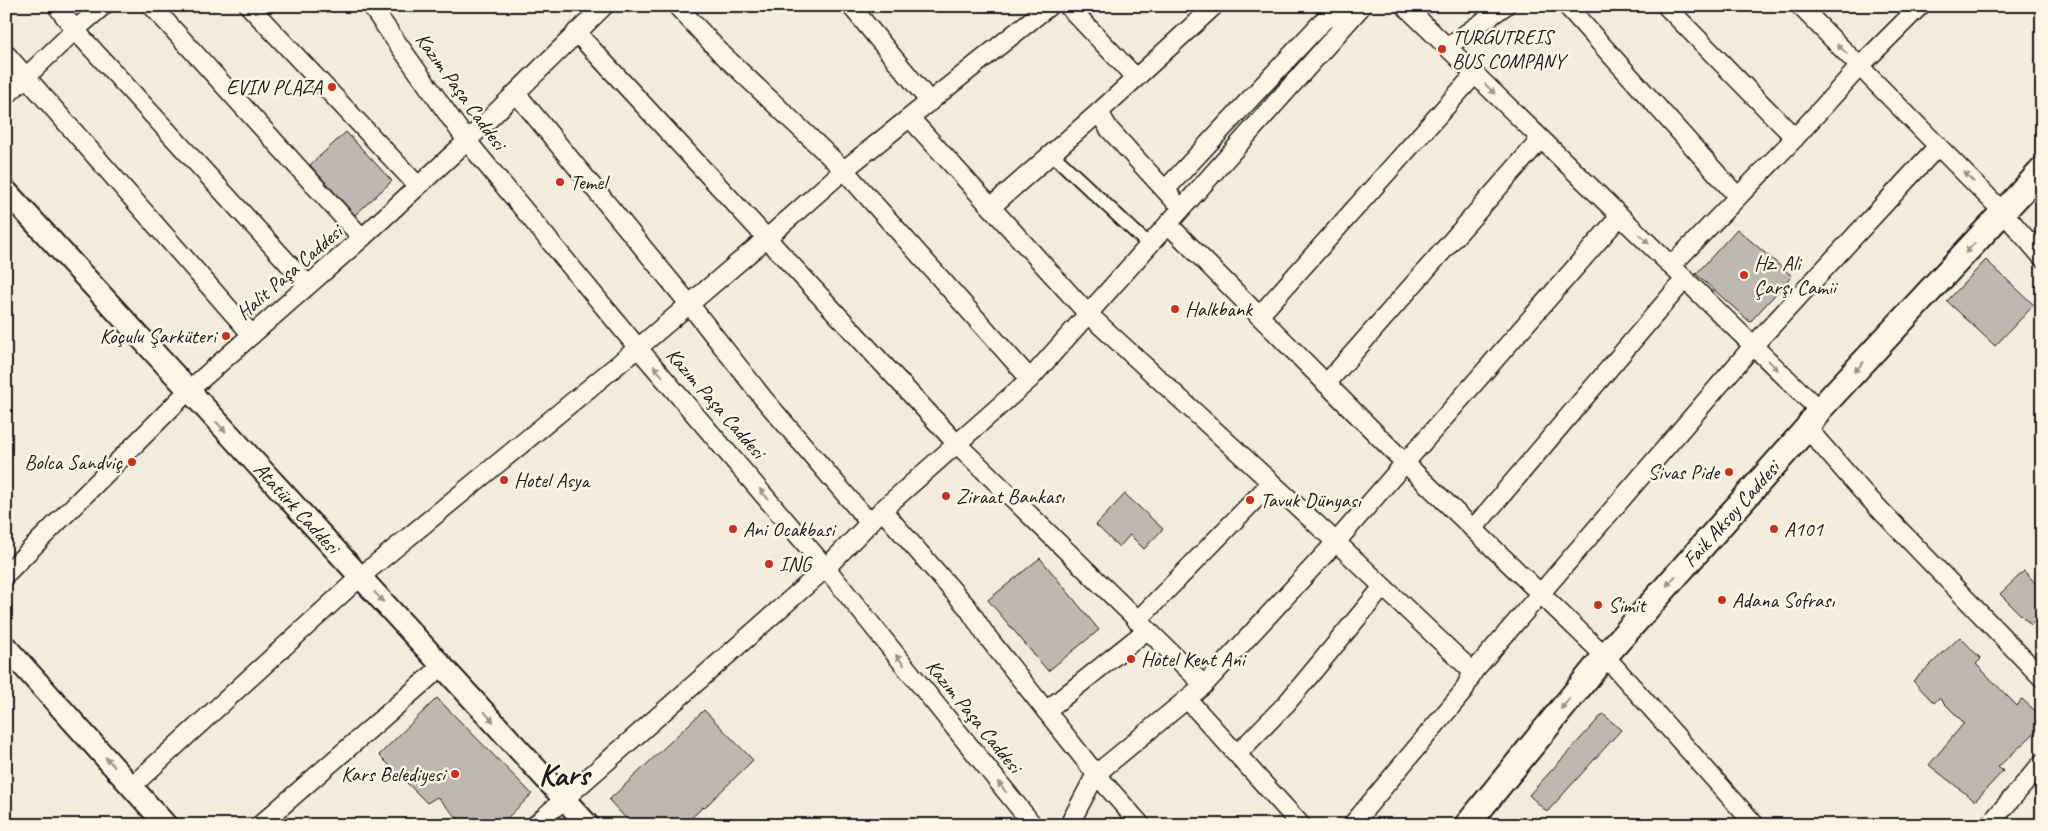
<svg xmlns="http://www.w3.org/2000/svg" width="2048" height="831" font-family="Caveat,sans-serif">
<style>
.building{fill:#beb9ae;stroke:#1c1c1c}
.lines{fill:none;stroke-linecap:round;stroke-linejoin:round}
.pedestrian-casing{stroke:#1c1c1c;stroke-width:16}
.minor-casing{stroke:#1c1c1c;stroke-width:21}
.tertiary-casing{stroke:#1c1c1c;stroke-width:25}
.secondary-casing{stroke:#1c1c1c;stroke-width:28}
.pedestrian{stroke:#fcf5e5;stroke-width:12}
.minor{stroke:#fcf5e5;stroke-width:18}
.tertiary{stroke:#fcf5e5;stroke-width:21}
.secondary{stroke:#fcf5e5;stroke-width:24}
.oneway{fill:#97938b}
.poi-dot{fill:#c8321e;stroke:#fcf5e5;stroke-width:2}
.labels{text-anchor:middle;stroke-width:5;stroke-linejoin:round;paint-order:stroke}
.poi-label{font-size:21px;fill:#1c1c1c;stroke:#fcf5e5;text-anchor:start}
.street-label{font-size:21px;fill:#1c1c1c;stroke:#fcf5e5}
.town-label{font-size:31px;font-weight:bold;fill:#1c1c1c;stroke:#fcf5e5}
</style>
<rect width="100%" height="100%" fill="#f3ecdd"/>
<filter id="ink" filterUnits="userSpaceOnUse"><feTurbulence type="fractalNoise" baseFrequency=".02" numOctaves="2"/><feDisplacementMap in="SourceGraphic" scale="10" xChannelSelector="R" yChannelSelector="G"/><feConvolveMatrix kernelMatrix="1 2 1 2 8 2 1 2 1" color-interpolation-filters="sRGB"/></filter>
<g filter="url(#ink)">
<!-- building -->
<g class="building">
<polygon points="346,132 392,181 355,215 310,165"/>
<polygon points="1737,229 1792,276 1750,322 1696,274"/>
<polygon points="1986,260 2034,305 1995,346 1947,301"/>
<polygon points="1125,494 1163,529 1144,549 1130,535 1119,547 1096,525"/>
<polygon points="1040,558 1099,630 1048,671 988,600"/>
<polygon points="2024,571 2042,590 2042,615 2031,625 2000,594"/>
<polygon points="1960,637 1981,659 1976,664 2017,706 2022,699 2042,717 2042,726 1998,767 2003,771 1975,801 1929,765 1964,723 1939,698 1934,703 1913,681"/>
<polygon points="437,698 532,794 500,825 464,825 437,797 427,803 379,755"/>
<polygon points="704,710 753,760 704,808 703,807 684,825 632,825 609,800"/>
<polygon points="1603,714 1621,730 1547,812 1529,795"/>
</g>
<g class="lines">
<defs>
<polyline id="pedestrian" points="1052,154 1149,245"/>
<g id="minor">
<polyline points="57,6 75,30 308,285"/>
<polyline points="152,6 362,238"/>
<polyline points="249,6 418,186"/>
<polyline points="371,6 467,141 638,348 826,568 1033,825"/>
<polyline points="677,6 720,52 844,170 1030,379"/>
<polyline points="851,6 930,102"/>
<polyline points="1068,6 1136,78"/>
<polyline points="1405,6 1819,410"/>
<polyline points="1567,6 1738,197"/>
<polyline points="1666,6 1795,138"/>
<polyline points="1800,6 2003,212 2042,257"/>
<polyline points="576,32 957,444 1204,685"/>
<polyline points="1447,47 1505,6"/>
<polyline points="6,54 252,335"/>
<polyline points="516,93 690,305 763,398 869,522"/>
<polyline points="6,96 75,30 103,6"/>
<polyline points="1099,112 1109,129 1173,199"/>
<polyline points="910,118 1088,314 1336,542 1473,672 1753,346 1938,146"/>
<polyline points="1165,190 1324,20 1353,6"/>
<polyline points="991,207 1099,112 1214,6"/>
<polyline points="1168,224 1405,463 1605,656 1755,825"/>
<polyline points="1671,266 1795,138 1859,67 1920,6"/>
<polyline points="1259,316 1475,74"/>
<polyline points="1326,384 1541,139"/>
<polyline points="1807,428 1862,491 2042,678"/>
<polyline points="882,510 968,608 985,634 1096,774 1141,825"/>
<polyline points="1473,529 1685,279"/>
<polyline points="6,574 188,391 362,238 467,141 604,6"/>
<polyline points="1137,621 1271,483"/>
<polyline points="1187,699 1301,825"/>
<polyline points="1046,711 1147,630"/>
<polyline points="1237,754 1286,704 1383,587"/>
<polyline points="132,786 360,577 638,348 767,238 844,170 1049,6"/>
<polyline points="260,825 442,666"/>
<polyline points="535,825 826,568 882,510 1030,379 1362,6"/>
<polyline points="1069,825 1096,774 1204,685 1336,542 1620,216"/>
<polyline points="1352,825 1463,692 1473,672"/>
<polyline points="1989,825 2042,763"/>
</g>
<g id="tertiary">
<path id="s1" d="M 6,191 L 588,825"/>
<polyline points="6,647 166,825"/>
</g>
<g id="secondary">
<path id="s2" d="M 1467,825 L 1605,656 L 1807,428 L 1819,410 L 2042,170"/>
</g>
</defs>
<!-- pedestrian casing -->
<use href="#pedestrian" class="pedestrian-casing"/>
<!-- minor casing -->
<use href="#minor" class="minor-casing"/>
<!-- tertiary casing -->
<use href="#tertiary" class="tertiary-casing"/>
<!-- secondary casing -->
<use href="#secondary" class="secondary-casing"/>
<!-- pedestrian -->
<use href="#pedestrian" class="pedestrian"/>
<!-- minor -->
<use href="#minor" class="minor"/>
<!-- tertiary -->
<use href="#tertiary" class="tertiary"/>
<!-- secondary -->
<use href="#secondary" class="secondary"/>
</g>
<!-- one-way arrows -->
<defs><path id="oneway-solid" d="M-6-.8H1V-3.2L6.5 0L1 3.2V.8H-6Z" transform="scale(1.25)"/></defs>
<g class="oneway">
<use href="#oneway-solid" transform="translate(1842 49) rotate(-135)"/>
<use href="#oneway-solid" transform="translate(1490 89) rotate(44)"/>
<use href="#oneway-solid" transform="translate(1969 177) rotate(-135)"/>
<use href="#oneway-solid" transform="translate(1644 239) rotate(44)"/>
<use href="#oneway-solid" transform="translate(1970 248) rotate(133)"/>
<use href="#oneway-solid" transform="translate(1773 365) rotate(44)"/>
<use href="#oneway-solid" transform="translate(1859 367) rotate(133)"/>
<use href="#oneway-solid" transform="translate(658 371) rotate(-131)"/>
<use href="#oneway-solid" transform="translate(221 427) rotate(47)"/>
<use href="#oneway-solid" transform="translate(764 494) rotate(-130)"/>
<use href="#oneway-solid" transform="translate(1671 581) rotate(132)"/>
<use href="#oneway-solid" transform="translate(379 597) rotate(47)"/>
<use href="#oneway-solid" transform="translate(900 660) rotate(-129)"/>
<use href="#oneway-solid" transform="translate(1565 704) rotate(129)"/>
<use href="#oneway-solid" transform="translate(489 717) rotate(48)"/>
<use href="#oneway-solid" transform="translate(110 762) rotate(-132)"/>
<use href="#oneway-solid" transform="translate(1002 787) rotate(-129)"/>
</g>
</g>
<!-- markers -->
<g class="poi-dot">
<circle cx="1442" cy="49" r="5"/>
<circle cx="332" cy="87" r="5"/>
<circle cx="560" cy="182" r="5"/>
<circle cx="1744" cy="275" r="5"/>
<circle cx="1175" cy="309" r="5"/>
<circle cx="226" cy="336" r="5"/>
<circle cx="132" cy="462" r="5"/>
<circle cx="1729" cy="472" r="5"/>
<circle cx="504" cy="480" r="5"/>
<circle cx="946" cy="496" r="5"/>
<circle cx="1250" cy="500" r="5"/>
<circle cx="733" cy="529" r="5"/>
<circle cx="1774" cy="529" r="5"/>
<circle cx="769" cy="564" r="5"/>
<circle cx="1722" cy="600" r="5"/>
<circle cx="1598" cy="605" r="5"/>
<circle cx="1131" cy="659" r="5"/>
<circle cx="455" cy="774" r="5"/>
</g>
<g class="labels">
<!-- poi labels -->
<g class="poi-label">
<text x="1452" y="44">TURGUTREIS<tspan x="1452" dy="24">BUS COMPANY</tspan></text>
<text x="322" y="94" text-anchor="end">EVIN PLAZA</text>
<text x="570" y="189">Temel</text>
<text x="1754" y="270">Hz. Ali<tspan x="1754" dy="24">Çarşı Camii</tspan></text>
<text x="1185" y="316">Halkbank</text>
<text x="216" y="343" text-anchor="end">Koçulu Şarküteri</text>
<text x="122" y="469" text-anchor="end">Bolca Sandviç</text>
<text x="1719" y="479" text-anchor="end">Sivas Pide</text>
<text x="514" y="487">Hotel Asya</text>
<text x="956" y="503">Ziraat Bankası</text>
<text x="1260" y="507">Tavuk Dünyası</text>
<text x="743" y="536">Ani Ocakbasi</text>
<text x="1784" y="536">A101</text>
<text x="779" y="571">ING</text>
<text x="1732" y="607">Adana Sofrası</text>
<text x="1608" y="612">Simit</text>
<text x="1141" y="666">Hotel Kent Ani</text>
<text x="445" y="781" text-anchor="end">Kars Belediyesi</text>
</g>
<!-- street labels -->
<g class="street-label">
<text transform="translate(461 91) rotate(54)" y="7">Kazım Paşa Caddesi</text>
<text transform="translate(289 272) rotate(-41)" y="7">Halit Paşa Caddesi</text>
<text transform="translate(716 403) rotate(49)" y="7">Kazım Paşa Caddesi</text>
<text dy="7" stroke="none"><textPath href="#s1" startOffset="430">Atatürk Caddesi</textPath></text>
<text dy="7" stroke="none"><textPath href="#s2" startOffset="408">Faik Aksoy Caddesi</textPath></text>
<text transform="translate(974 716) rotate(51)" y="7">Kazım Paşa Caddesi</text>
</g>
<!-- town labels -->
<g class="town-label">
<text x="564" y="785">Kars</text>
</g>
</g>
<!-- margin -->
<rect width="2048" height="831" fill="none" stroke="#fcf5e5" stroke-width="25"/>
<rect x="12" y="12" width="2023" height="806" fill="none" stroke="#1c1c1c" stroke-width="2" filter="url(#ink)"/>
</svg>
